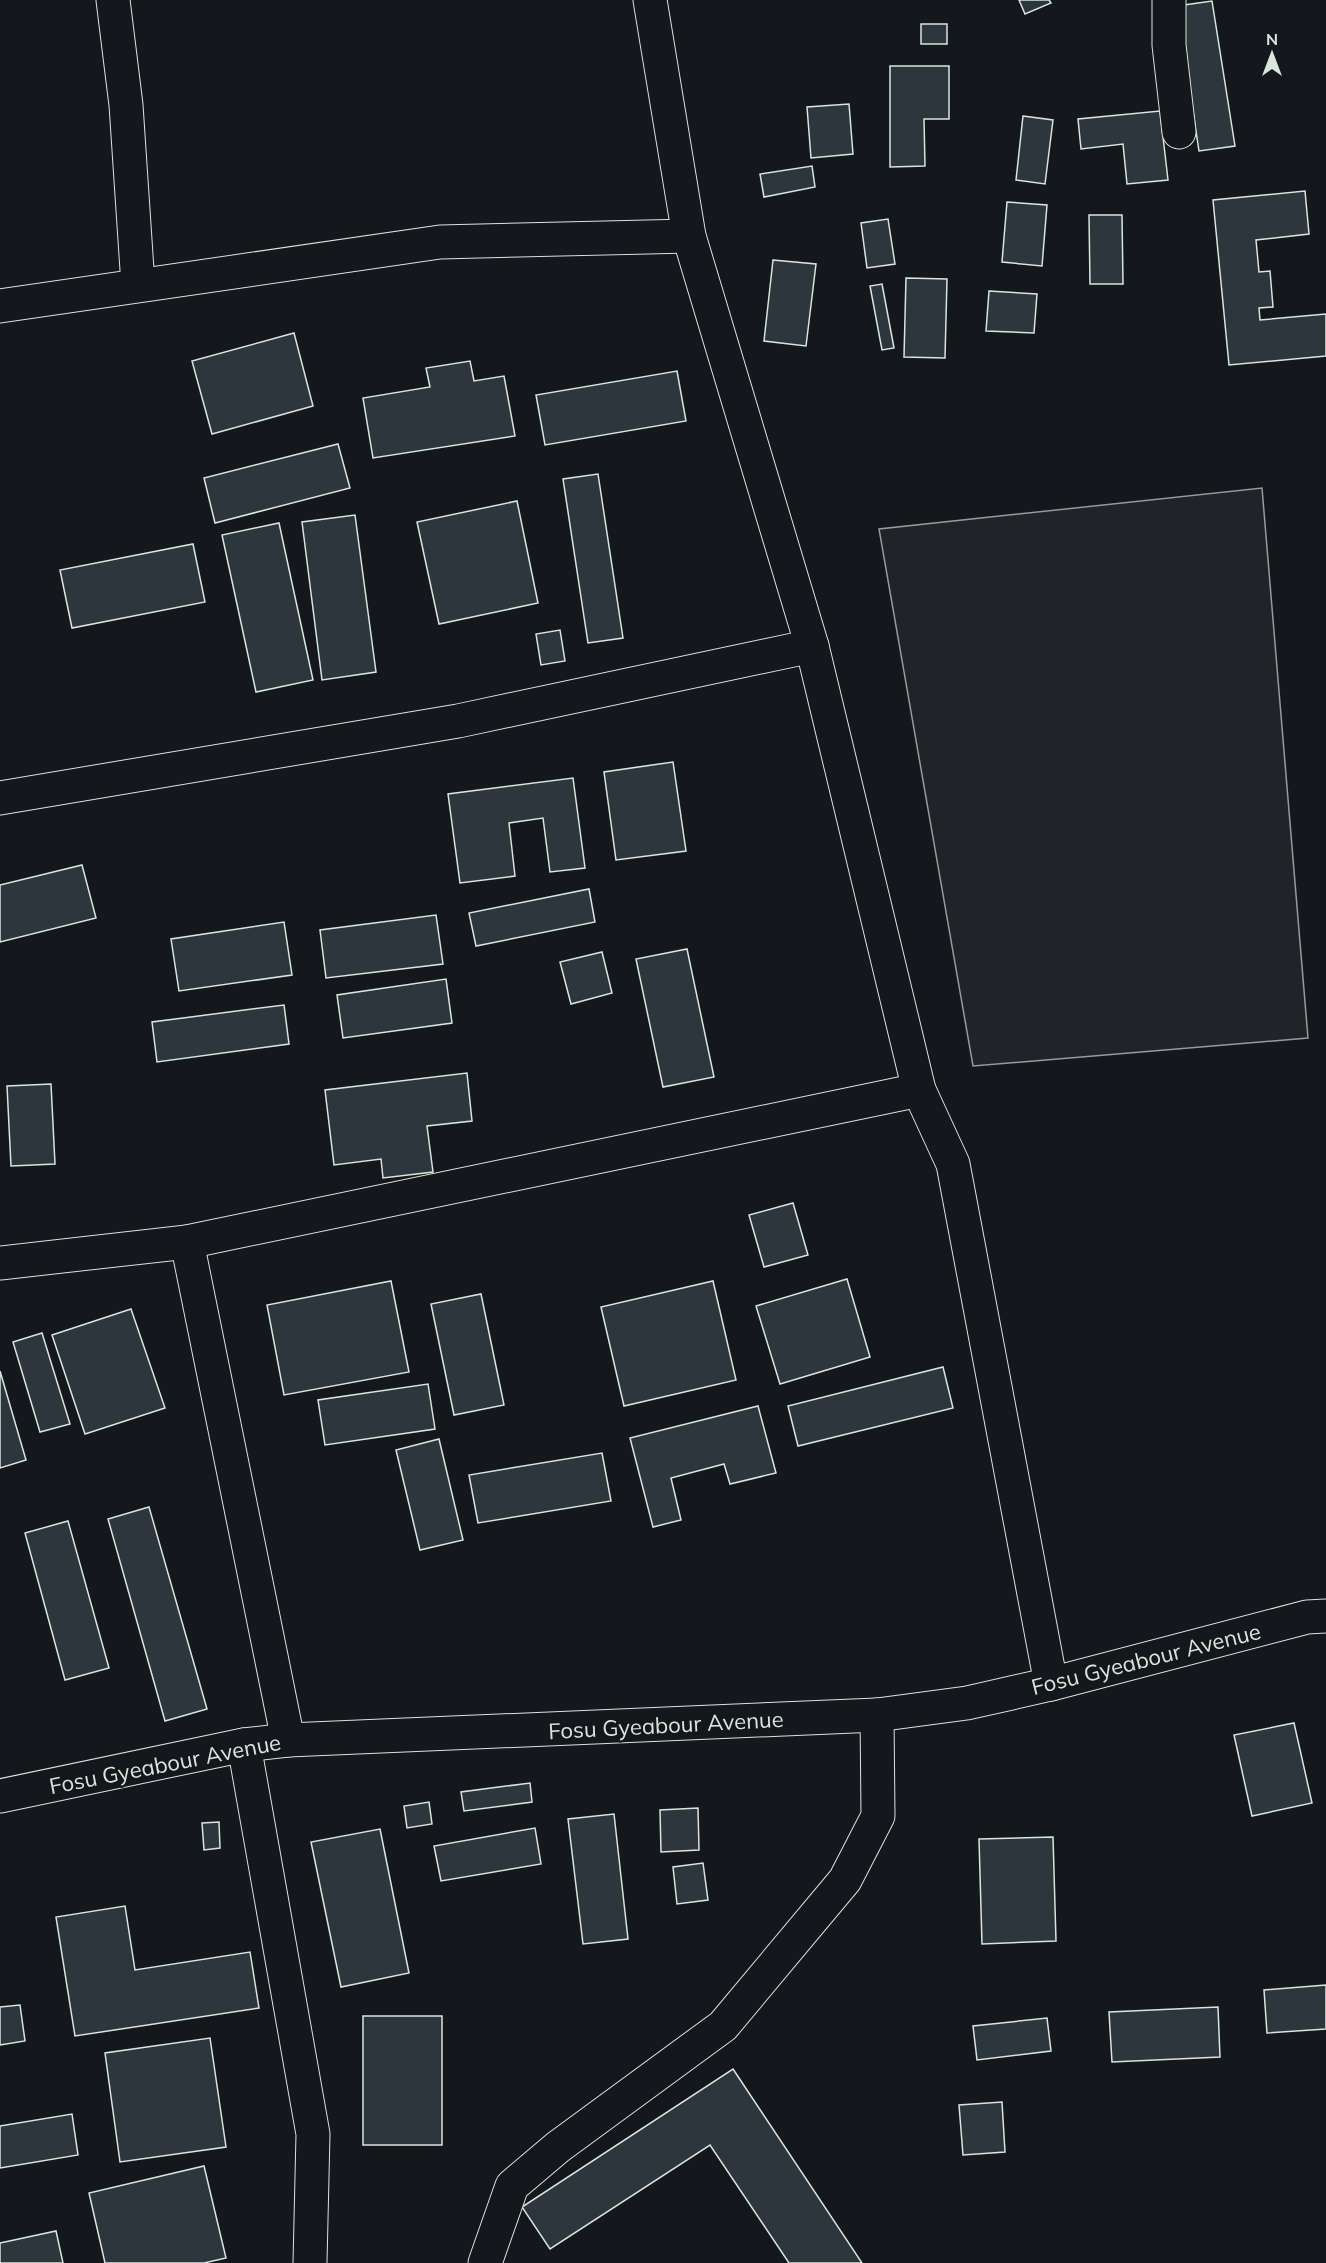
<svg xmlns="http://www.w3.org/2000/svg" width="1326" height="2263" font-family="Mulish,sans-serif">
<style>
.pitch{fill:#202428;stroke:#939e99;stroke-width:1.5}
.building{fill:#2c363c;stroke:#d8e6dc;stroke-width:1.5}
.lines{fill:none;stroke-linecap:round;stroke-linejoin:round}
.street-casing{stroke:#d8e6dc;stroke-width:35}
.street{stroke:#14181c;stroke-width:33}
.labels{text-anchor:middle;stroke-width:4.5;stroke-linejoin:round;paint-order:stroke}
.street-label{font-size:22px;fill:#d8e6dc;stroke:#14181c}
</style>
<rect width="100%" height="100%" fill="#14181c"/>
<!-- pitch -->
<polygon class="pitch" points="1262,488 1308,1038 973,1066 879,529"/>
<!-- building -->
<g class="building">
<polygon points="1019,0 1049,0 1051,3 1025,14"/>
<polygon points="1212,1 1235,146 1199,151 1177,6"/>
<rect x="921" y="24" width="26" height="20"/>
<polygon points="890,66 949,66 949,119 924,119 925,166 890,167"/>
<polygon points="849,104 853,154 811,158 807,107"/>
<polygon points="1160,111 1168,180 1127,184 1123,144 1081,149 1078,119"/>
<polygon points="1023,116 1053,120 1045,184 1016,180"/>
<polygon points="812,166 815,187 764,197 760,174"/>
<polygon points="1305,191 1309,234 1256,240 1259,272 1270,271 1273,307 1259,308 1260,320 1326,314 1326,356 1229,365 1213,200"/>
<polygon points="1007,202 1047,205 1042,266 1002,262"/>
<polygon points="1089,215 1122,215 1123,284 1090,284"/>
<polygon points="888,219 895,264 867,268 861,223"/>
<polygon points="773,260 816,264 806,346 764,341"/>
<polygon points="906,278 947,279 945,358 904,357"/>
<polygon points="882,284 894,348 882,350 870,286"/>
<polygon points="989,291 1037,294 1034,333 986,331"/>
<polygon points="294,333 313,406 212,434 192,361"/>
<polygon points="470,361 474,381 504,376 515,436 373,458 363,398 430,387 426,368"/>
<polygon points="677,371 686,421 545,445 536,395"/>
<polygon points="338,444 350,488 215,523 204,478"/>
<polygon points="598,474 623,638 588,643 563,479"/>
<polygon points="517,501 538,603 439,624 417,522"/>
<polygon points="355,515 376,672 322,680 302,522"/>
<polygon points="279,523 313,680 256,692 222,535"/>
<polygon points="193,544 205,602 72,628 60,570"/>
<polygon points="560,630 565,661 541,665 536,634"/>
<polygon points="673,762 686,851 616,860 604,772"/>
<polygon points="573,778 585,868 550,872 543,818 509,823 515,876 460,883 448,794"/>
<polygon points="82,865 96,918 0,942 0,885"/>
<polygon points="589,889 595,922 476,946 469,913"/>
<polygon points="436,915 443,964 326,978 320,930"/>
<polygon points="284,922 292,975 179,991 171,939"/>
<polygon points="687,949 714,1077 663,1087 636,959"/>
<polygon points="602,952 612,993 571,1004 560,962"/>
<polygon points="446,979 452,1023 343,1038 337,995"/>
<polygon points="284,1005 289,1044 157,1062 152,1022"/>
<polygon points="467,1073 472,1121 427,1126 433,1172 383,1178 381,1159 334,1165 325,1090"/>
<polygon points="51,1084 55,1164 11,1166 7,1086"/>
<polygon points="793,1203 808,1255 764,1267 749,1215"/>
<polygon points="847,1279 870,1357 780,1384 756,1306"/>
<polygon points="391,1281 409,1372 284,1395 267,1305"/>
<polygon points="713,1281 736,1380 624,1406 601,1307"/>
<polygon points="481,1294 504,1405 454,1415 431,1304"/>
<polygon points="131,1309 165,1408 85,1434 52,1335"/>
<polygon points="42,1333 70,1424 40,1432 13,1342"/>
<polygon points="943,1367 953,1408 798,1446 788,1406"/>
<polygon points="0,1371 26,1460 0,1468"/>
<polygon points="428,1384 435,1429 325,1445 318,1400"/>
<polygon points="758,1406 776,1473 730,1484 724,1464 671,1478 681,1520 653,1527 630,1438"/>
<polygon points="439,1439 463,1540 420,1550 396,1450"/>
<polygon points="602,1453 611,1501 478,1523 469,1475"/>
<polygon points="149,1507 207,1709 165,1721 108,1519"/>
<polygon points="68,1521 109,1668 65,1680 25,1533"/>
<polygon points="1294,1723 1312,1803 1252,1816 1234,1735"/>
<polygon points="530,1783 532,1802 464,1811 461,1792"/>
<polygon points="429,1802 432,1824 407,1828 404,1806"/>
<polygon points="698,1808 699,1850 661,1852 660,1810"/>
<polygon points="614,1814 628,1939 583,1944 568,1819"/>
<polygon points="219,1822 220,1848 204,1850 202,1823"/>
<polygon points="535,1828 541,1864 441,1881 434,1846"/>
<polygon points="380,1829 409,1973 341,1987 311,1842"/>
<polygon points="1053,1837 1056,1941 982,1944 979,1839"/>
<polygon points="703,1863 708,1900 677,1904 673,1867"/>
<polygon points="125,1906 135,1970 250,1952 259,2008 75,2036 56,1917"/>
<polygon points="1326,1985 1326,2029 1267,2033 1264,1990"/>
<polygon points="20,2005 25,2041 0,2045 0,2007"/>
<polygon points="1218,2007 1220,2057 1112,2062 1109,2012"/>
<rect x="363" y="2016" width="79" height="129"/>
<polygon points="1047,2018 1051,2051 977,2060 973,2026"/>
<polygon points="210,2038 226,2147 120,2162 105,2053"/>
<polygon points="733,2069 862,2263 789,2263 710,2145 550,2249 522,2207"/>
<polygon points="1002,2102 1005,2152 963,2155 959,2105"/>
<polygon points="72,2114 78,2155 0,2168 0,2126"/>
<polygon points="204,2166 226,2258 204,2263 105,2263 89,2193"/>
<polygon points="56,2231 63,2263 0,2263 0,2243"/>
</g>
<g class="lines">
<defs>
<g id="street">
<polyline points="113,0 126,105 138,285"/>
<polyline points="1169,0 1169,45 1179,132"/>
<polyline points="0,306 440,242 689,236"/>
<polyline points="0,798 458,721 812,646 689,236 650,0"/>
<polyline points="919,1090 953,1164 1051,1684"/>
<polyline points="187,1242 288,1740"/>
<polyline points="0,1263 187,1242 919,1090 812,646"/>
<polyline points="244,1745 313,2134 310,2263"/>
<polyline points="0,1796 244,1745 288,1740 877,1715 967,1703 1051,1684 1307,1617 1326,1616"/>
<polyline points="485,2263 512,2186 558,2147 723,2026 845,1880 878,1816 877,1715"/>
</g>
</defs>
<!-- street casing -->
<use href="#street" class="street-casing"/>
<!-- street -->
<use href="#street" class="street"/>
</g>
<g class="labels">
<!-- street labels -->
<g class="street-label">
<text transform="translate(1146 1659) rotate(-14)" y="8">Fosu Gyeabour Avenue</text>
<text transform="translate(666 1725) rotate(-3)" y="8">Fosu Gyeabour Avenue</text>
<text transform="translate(165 1764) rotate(-11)" y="8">Fosu Gyeabour Avenue</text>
</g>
</g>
<!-- north arrow -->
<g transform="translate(1272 54)" stroke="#14181c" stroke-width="4.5" paint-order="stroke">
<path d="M0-4.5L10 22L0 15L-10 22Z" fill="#d8e6dc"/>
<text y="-9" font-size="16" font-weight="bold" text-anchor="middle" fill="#d8e6dc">N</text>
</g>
</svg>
